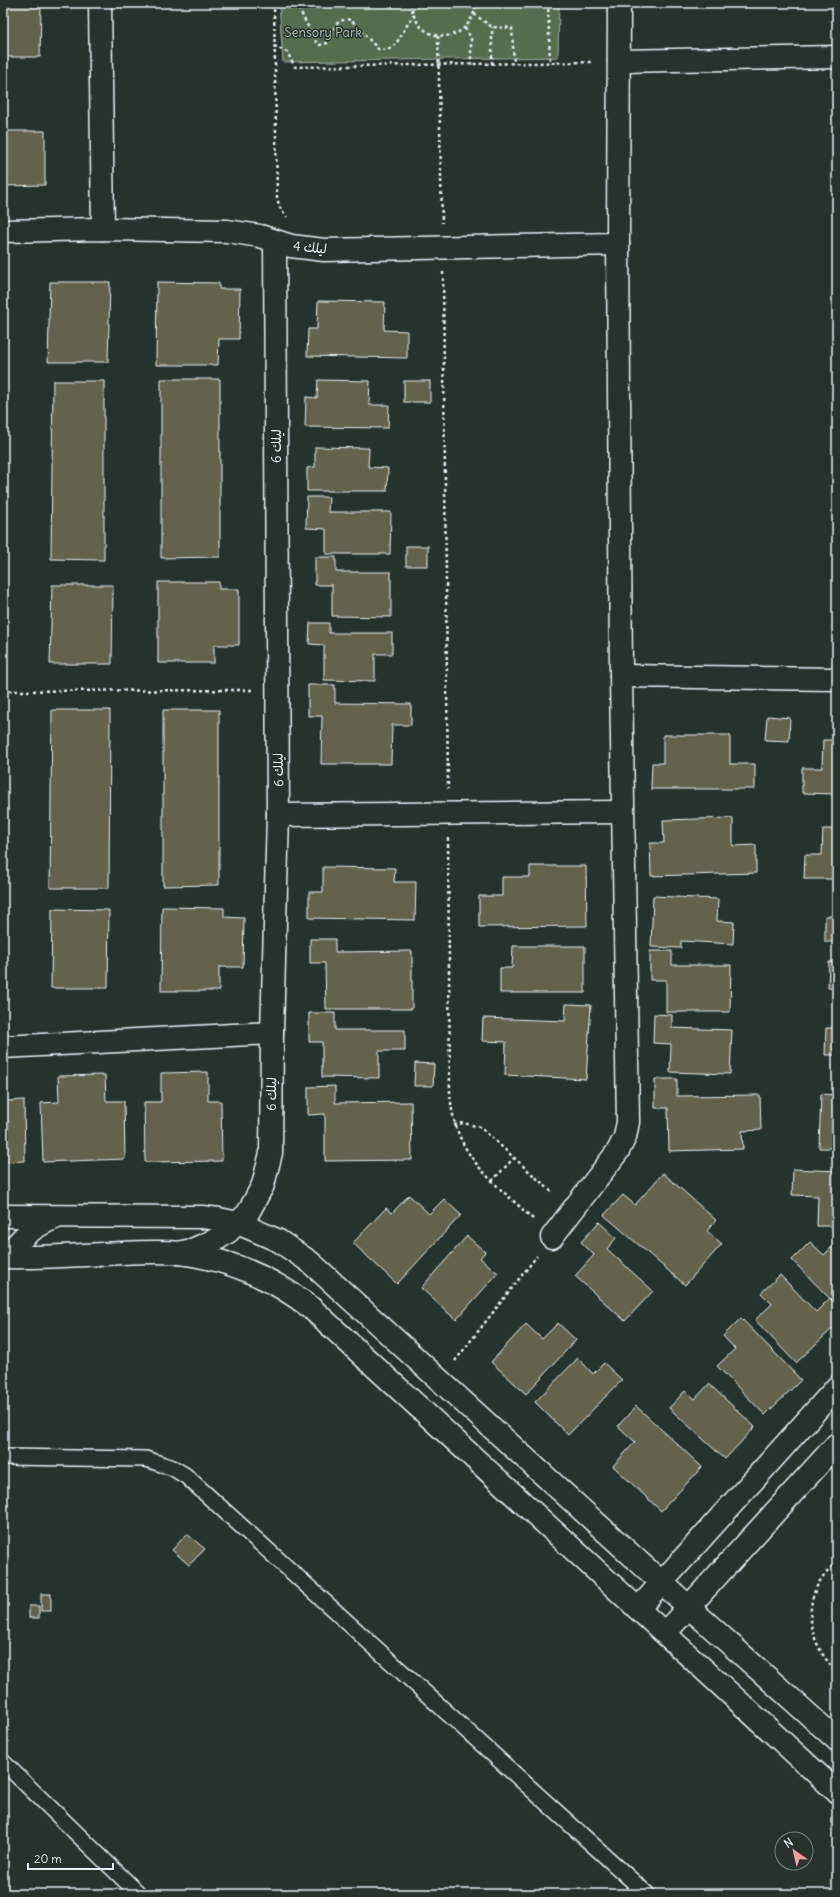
<svg xmlns="http://www.w3.org/2000/svg" width="840" height="1897" font-family="Delius,'Playpen Sans Arabic',sans-serif">
<style>
.green{fill:#576c50;stroke:#a0aea4}
.building{fill:#64624e;stroke:#e8f1f8}
.lines{fill:none;stroke-linecap:round;stroke-linejoin:round}
.lane-casing{stroke:#e8f1f8;stroke-width:18}
.street-casing{stroke:#e8f1f8;stroke-width:25}
.path{stroke:#e8f1f8;stroke-width:2.5;stroke-dasharray:3 3;stroke-linecap:butt}
.lane{stroke:#26332d;stroke-width:15}
.street{stroke:#26332d;stroke-width:22}
.labels{text-anchor:middle;stroke-width:3;stroke-linejoin:round;paint-order:stroke}
.park-label{font-size:13px;fill:#aebcb5;stroke:#26332d}
.street-label{font-size:13px;fill:#e8f1f8;stroke:#26332d}
</style>
<rect width="100%" height="100%" fill="#26332d"/>
<filter id="ink" filterUnits="userSpaceOnUse"><feTurbulence type="fractalNoise" baseFrequency=".025" numOctaves="2"/><feDisplacementMap in="SourceGraphic" scale="8" xChannelSelector="R" yChannelSelector="G"/><feConvolveMatrix kernelMatrix="1 2 1 2 8 2 1 2 1" color-interpolation-filters="sRGB"/></filter>
<g filter="url(#ink)">
<!-- green -->
<polygon class="green" points="279,3 559,3 558,57 283,62"/>
<!-- building -->
<g class="building">
<polygon points="3,5 41,5 40,57 3,57"/>
<polygon points="3,131 45,131 45,185 3,186"/>
<polygon points="50,282 110,282 108,362 48,362"/>
<polygon points="157,282 219,283 219,289 240,289 239,339 219,339 218,365 156,365"/>
<polygon points="318,301 385,302 384,330 407,331 407,358 307,356 308,329 317,329"/>
<polygon points="161,379 220,379 220,557 161,558"/>
<polygon points="318,380 370,381 369,405 389,405 388,428 305,427 306,397 317,398"/>
<polygon points="53,381 104,381 104,560 51,559"/>
<rect x="404" y="381" width="26" height="21"/>
<polygon points="315,447 369,448 368,467 388,468 387,491 307,491 307,468 315,467"/>
<polygon points="307,497 329,497 328,512 391,512 390,554 326,554 326,529 306,528"/>
<rect x="406" y="546" width="22" height="20"/>
<polygon points="315,557 336,557 336,572 391,572 391,617 332,616 332,585 315,585"/>
<polygon points="158,582 219,582 219,589 239,589 239,645 214,645 214,663 158,663"/>
<polygon points="52,585 113,585 112,664 50,664"/>
<polygon points="310,623 329,623 329,633 392,633 392,654 375,654 375,681 324,680 324,645 309,644"/>
<polygon points="308,685 335,685 335,703 411,704 411,725 392,725 391,764 321,764 322,716 308,716"/>
<polygon points="52,710 110,710 109,888 50,888"/>
<polygon points="163,710 219,710 219,885 163,886"/>
<polygon points="767,716 790,718 789,741 765,740"/>
<polygon points="663,735 730,735 730,764 755,764 755,789 651,789 652,763 663,763"/>
<polygon points="823,740 837,740 837,794 802,793 802,768 822,768"/>
<polygon points="733,818 733,846 756,845 756,873 651,876 650,843 664,843 663,820"/>
<polygon points="823,829 837,829 837,879 804,879 805,855 822,855"/>
<polygon points="530,866 586,866 587,926 479,927 479,896 502,896 502,877 530,877"/>
<polygon points="323,867 395,868 394,882 416,882 415,920 309,918 309,892 323,892"/>
<polygon points="653,896 718,899 717,921 734,922 733,944 681,941 681,948 651,947"/>
<polygon points="837,896 837,942 825,942 825,916 837,916"/>
<polygon points="162,907 224,908 224,917 244,918 243,967 219,967 219,991 161,991"/>
<polygon points="52,909 109,910 108,988 51,988"/>
<polygon points="310,939 335,939 335,952 412,951 412,1009 326,1009 325,963 310,963"/>
<polygon points="513,946 585,946 585,993 500,993 500,968 512,968"/>
<polygon points="650,951 672,951 672,965 731,965 730,1012 666,1012 666,980 650,980"/>
<polygon points="829,962 837,962 837,988 828,987"/>
<polygon points="566,1004 591,1005 586,1079 505,1075 506,1042 482,1041 483,1018 565,1021"/>
<polygon points="309,1013 335,1013 335,1030 405,1030 405,1051 379,1051 379,1078 322,1077 322,1042 309,1042"/>
<polygon points="654,1014 672,1015 672,1028 732,1030 730,1074 670,1072 671,1044 653,1043"/>
<polygon points="826,1028 837,1028 837,1055 825,1055"/>
<polygon points="415,1063 434,1064 433,1086 414,1086"/>
<polygon points="208,1072 208,1101 221,1101 222,1161 145,1162 144,1102 161,1102 161,1073"/>
<polygon points="105,1075 106,1101 124,1101 125,1159 43,1162 41,1103 59,1102 58,1076"/>
<polygon points="3,1076 5,1076 6,1101 24,1100 25,1161 3,1162"/>
<polygon points="655,1079 677,1079 677,1096 760,1095 761,1130 742,1131 743,1149 669,1151 668,1108 655,1108"/>
<polygon points="335,1086 335,1103 411,1102 412,1160 325,1161 325,1114 308,1115 308,1087"/>
<polygon points="821,1094 837,1095 837,1148 819,1148"/>
<polygon points="793,1169 837,1171 837,1226 817,1226 818,1196 792,1195"/>
<polygon points="663,1173 716,1220 707,1231 722,1244 685,1285 604,1215 623,1195 635,1205"/>
<polygon points="409,1195 429,1214 444,1199 461,1215 397,1284 353,1243 386,1208 392,1213"/>
<polygon points="599,1222 616,1238 607,1249 653,1291 625,1321 575,1276 594,1255 581,1242"/>
<polygon points="467,1236 485,1252 480,1258 498,1273 456,1320 421,1288"/>
<polygon points="810,1242 824,1255 837,1242 837,1306 792,1260"/>
<polygon points="780,1275 816,1312 830,1298 837,1306 837,1324 796,1363 755,1320 772,1304 761,1293"/>
<polygon points="741,1318 801,1380 765,1415 717,1366 735,1349 723,1336"/>
<polygon points="558,1323 576,1340 526,1394 491,1362 526,1324 542,1339"/>
<polygon points="578,1358 593,1374 604,1363 622,1380 568,1435 535,1402"/>
<polygon points="709,1384 755,1427 725,1459 669,1408 685,1391 695,1399"/>
<polygon points="636,1406 702,1467 661,1511 613,1466 635,1442 618,1426"/>
<polygon points="187,1534 205,1549 189,1565 172,1550"/>
<rect x="41" y="1594" width="10" height="17"/>
<rect x="29" y="1606" width="10" height="12"/>
</g>
<g class="lines">
<defs>
<g id="lane">
<polyline points="3,1457 146,1459 173,1468 186,1476 647,1894"/>
<polyline points="3,1762 139,1894"/>
</g>
<g id="street">
<polyline points="100,3 103,229"/>
<polyline points="619,61 837,57"/>
<polyline points="3,231 103,229 227,231 260,236 291,246 324,250 618,244"/>
<polyline points="621,676 837,679"/>
<polyline points="278,815 622,812"/>
<polyline points="3,1047 272,1033"/>
<polyline points="3,1216 202,1217 219,1219 238,1223 279,1241 310,1262 661,1582 837,1740"/>
<polyline points="552,1237 618,1151 625,1137 628,1122 621,676 618,244 619,3"/>
<polyline points="178,1253 192,1250 217,1239 228,1232 248,1213 263,1185 271,1153 272,1033 278,815 275,241"/>
<path d="M 3,1257 C 42,1258 82,1255 122,1253 C 141,1252 161,1251 180,1253 C 228,1259 271,1277 310,1307 L 837,1792"/>
<path d="M 6,1257 C 20,1239 32,1226 55,1218"/>
<polyline points="638,1609 837,1387"/>
<polyline points="665,1633 837,1444"/>
</g>
</defs>
<!-- lane casing -->
<use href="#lane" class="lane-casing"/>
<!-- street casing -->
<use href="#street" class="street-casing"/>
<!-- path -->
<g class="path">
<polyline points="274,3 277,198 280,208 287,217"/>
<polyline points="296,3 316,42 320,45 328,43 336,24 345,19 351,20 355,24 378,49 388,50 396,44 413,15"/>
<path d="M 411,3 C 415,47 471,47 476,3"/>
<polyline points="548,3 550,63"/>
<polyline points="474,14 492,27 512,28 514,64"/>
<polyline points="465,28 471,38 471,65"/>
<polyline points="438,36 442,223"/>
<polyline points="274,46 287,52 295,67 593,62"/>
<polyline points="492,64 492,27"/>
<polyline points="443,272 448,789"/>
<polyline points="3,691 252,690"/>
<path d="M 448,838 L 450,1091 C 453,1156 490,1178 534,1220"/>
<polyline points="454,1125 463,1123 480,1127 553,1193"/>
<polyline points="492,1181 514,1158"/>
<polyline points="455,1361 537,1256"/>
<path d="M 837,1562 C 799,1592 805,1641 837,1672"/>
</g>
<!-- lane -->
<use href="#lane" class="lane"/>
<!-- street -->
<use href="#street" class="street"/>
</g>
</g>
<g class="labels">
<!-- park labels -->
<g class="park-label">
<text x="323" y="37">Sensory Park</text>
</g>
<!-- street labels -->
<g class="street-label">
<text transform="translate(310 247) rotate(6)" y="5">ليلك 4</text>
<text transform="translate(276 446) rotate(-90)" y="5">ليلك 6</text>
<text transform="translate(278 770) rotate(-91)" y="5">ليلك 6</text>
<text transform="translate(271 1094) rotate(-89)" y="5">ليلك 6</text>
</g>
</g>
<!-- margin -->
<rect width="840" height="1897" fill="none" stroke="#26332d" stroke-width="16"/>
<rect x="8" y="8" width="824" height="1881" fill="none" stroke="#e8f1f8" stroke-width="1.5" filter="url(#ink)"/>
<!-- north arrow -->
<g transform="translate(794 1851) rotate(326)"><circle r="19" fill="#26332d" stroke="#747f7e"/>
<path d="M0-3L7 15L0 10L-7 15Z" fill="#ff9aa2"/>
<text y="-6" font-size="11" font-weight="bold" text-anchor="middle" fill="#e8f1f8">N</text>
</g>
<!-- scale -->
<path d="M28 1863v6h85v-6" fill="none" stroke="#e8f1f8" stroke-width="2"/>
<text x="34" y="1863" font-size="12" fill="#e8f1f8" stroke="#26332d" stroke-width="3" paint-order="stroke">20 m</text>
</svg>
